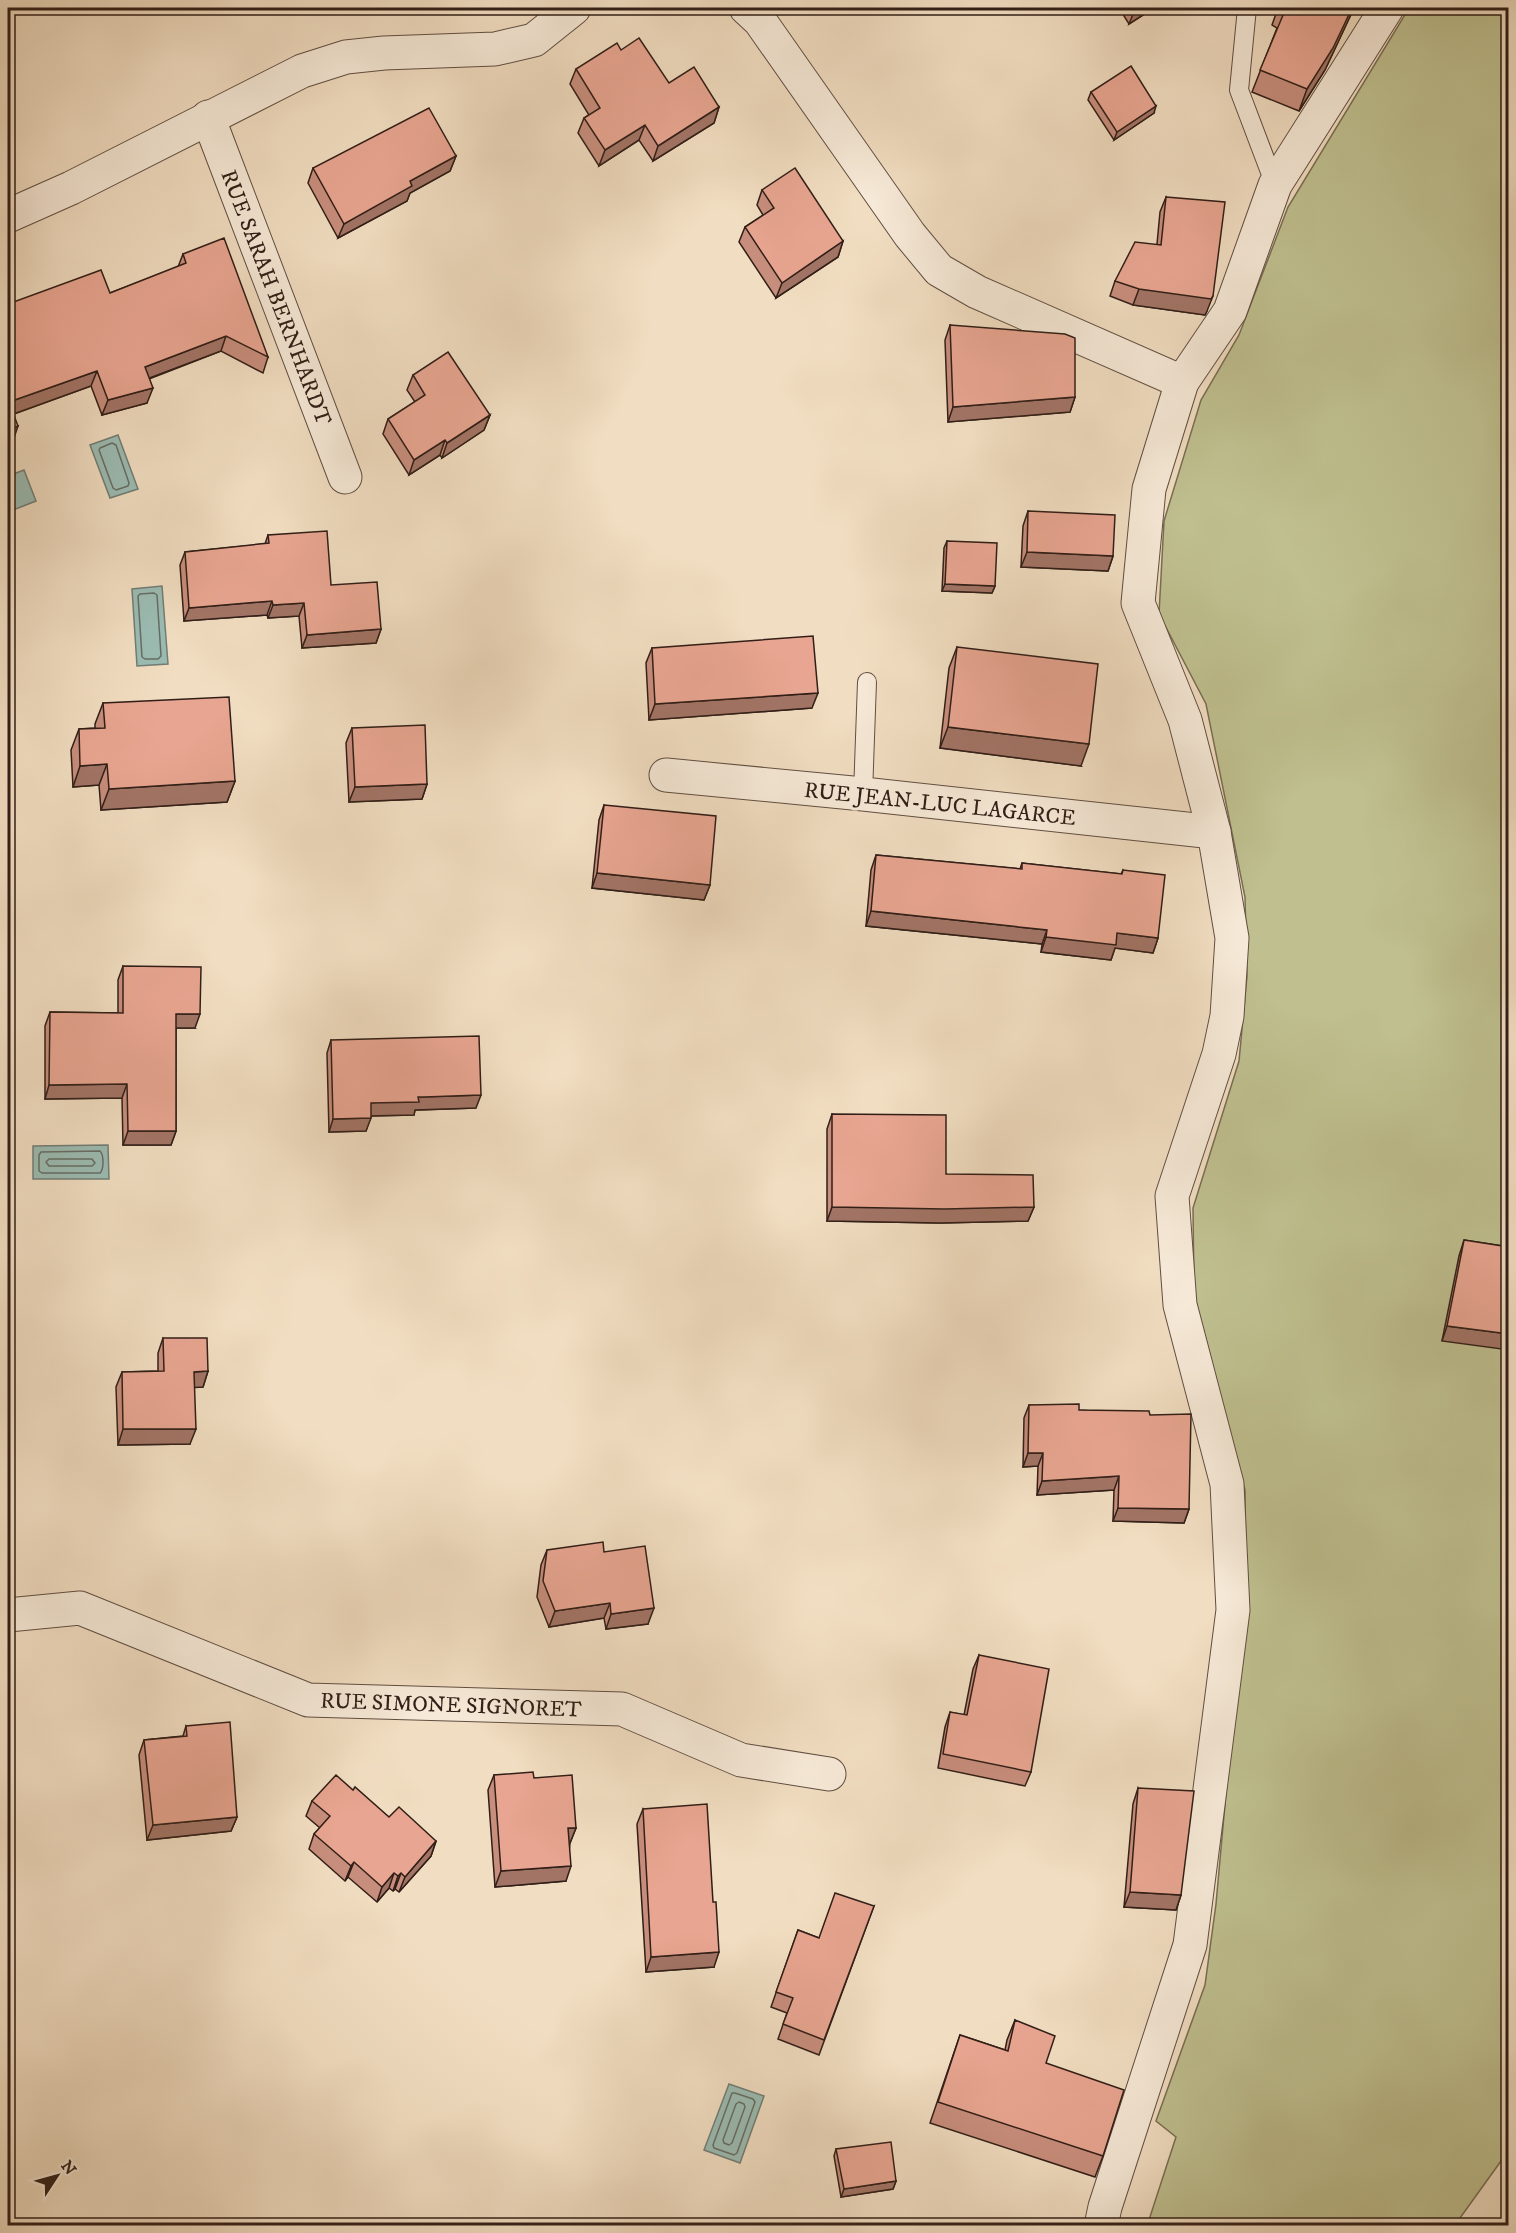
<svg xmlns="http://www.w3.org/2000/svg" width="1516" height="2233" font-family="'IM FELL DW Pica',serif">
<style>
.green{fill:#bfbf8f;stroke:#786e53;stroke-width:1.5}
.water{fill:#9bbcb3;stroke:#717d75;stroke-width:1.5}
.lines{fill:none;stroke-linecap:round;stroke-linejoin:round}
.shore{stroke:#666d65;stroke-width:1.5}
.service-casing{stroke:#614e42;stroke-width:20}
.minor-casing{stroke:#614e42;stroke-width:35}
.service{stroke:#f6e9d7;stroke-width:18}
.minor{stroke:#f6e9d7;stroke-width:33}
.wall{fill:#c88e7d;stroke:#311e17;stroke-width:1.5}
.shaded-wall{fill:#a27466;stroke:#311e17;stroke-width:1.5}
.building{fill:#e8a591;stroke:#311e17;stroke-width:1.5}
.labels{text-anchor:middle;stroke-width:6;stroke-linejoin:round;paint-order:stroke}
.street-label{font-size:22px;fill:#311e17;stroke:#f6e9d7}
</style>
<rect width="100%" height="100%" fill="#f1ddc1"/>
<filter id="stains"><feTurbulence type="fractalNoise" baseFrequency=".00333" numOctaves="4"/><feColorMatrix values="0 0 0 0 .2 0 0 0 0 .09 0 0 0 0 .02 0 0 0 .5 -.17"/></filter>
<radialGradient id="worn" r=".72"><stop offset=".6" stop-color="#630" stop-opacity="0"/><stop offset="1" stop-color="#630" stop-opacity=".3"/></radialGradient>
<!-- green -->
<polygon class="green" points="1409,8 1508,8 1508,2146 1501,2161 1455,2225 1147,2226 1176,2137 1156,2121 1205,1985 1216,1904 1246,1572 1245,1490 1194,1294 1193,1208 1239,1061 1247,976 1245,897 1206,704 1159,614 1164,521 1201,400 1239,335 1288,207"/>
<!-- water -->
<g class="water">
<polygon points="118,435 138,489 110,498 90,445"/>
<polygon points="24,470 36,501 8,512 8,476"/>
<polygon points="162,586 168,664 137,666 132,589"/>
<polygon points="108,1145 109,1179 33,1179 33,1146"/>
<polygon points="729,2084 764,2096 740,2163 704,2150"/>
</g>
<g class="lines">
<!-- shore -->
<g class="shore">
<polygon points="112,443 116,445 129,483 128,486 116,490 113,488 99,450 100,448"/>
<polygon points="154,593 157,595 161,656 158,659 145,659 142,657 138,596 140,594"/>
<path d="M 100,1151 C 104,1155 104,1169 100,1173 L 42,1173 L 39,1171 L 39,1155 L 41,1152 Z"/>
<polygon points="49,1159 92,1159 95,1163 92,1166 49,1166 46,1162"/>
<polygon points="732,2093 735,2093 753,2099 755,2102 737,2153 734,2155 714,2148 713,2145"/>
<polygon points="739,2102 744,2104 745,2107 732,2143 729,2145 724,2143 723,2140 736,2104"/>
</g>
<defs>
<g id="service">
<polyline points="1247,8 1239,90 1275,185"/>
<polyline points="863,794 867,682"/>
</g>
<g id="minor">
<polyline points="746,8 760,21 910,235 939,270 977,292 1182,382"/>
<polyline points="208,117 345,477"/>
<polyline points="8,216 71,188 302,71 346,57 384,53 495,49 534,40 574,8"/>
<polyline points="666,775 863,794 1214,832"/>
<polyline points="8,1615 80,1608 308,1700 622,1709 741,1760 829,1774"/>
<polyline points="1101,2226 1105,2207 1190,1945 1233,1610 1227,1484 1180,1305 1172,1196 1219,1054 1227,1016 1232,938 1214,832 1185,720 1138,603 1149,489 1182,382 1230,311 1275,185 1387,8"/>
</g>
</defs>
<!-- service casing -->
<use href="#service" class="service-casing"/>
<!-- minor casing -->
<use href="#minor" class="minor-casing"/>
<!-- service -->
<use href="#service" class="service"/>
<!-- minor -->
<use href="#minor" class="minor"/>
</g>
<!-- wall -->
<g class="wall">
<polygon points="1119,8 1154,8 1129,24"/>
<polygon points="1278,8 1354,8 1325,70 1299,111 1252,92 1277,28 1272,25"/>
<polygon points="621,50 669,83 719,107 714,123 653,161 639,140 599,166 578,133 584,118 589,115 570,84 576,69"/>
<polygon points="1091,92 1154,113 1114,140 1088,100"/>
<polygon points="456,156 450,171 410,193 407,201 338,238 308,183 313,168"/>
<polygon points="762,190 843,241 838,257 776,298 739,242 745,227 763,215 757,205"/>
<polygon points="1166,197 1207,311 1205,315 1133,305 1110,296 1115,281 1157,244 1160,212"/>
<polygon points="183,254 268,357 263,373 221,351 149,379 147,403 102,415 91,386 14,414 13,441 8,304 110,293 178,267"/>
<polygon points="950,325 1075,397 1070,412 948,422 945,340"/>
<polygon points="413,375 490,415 484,430 442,458 440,455 409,475 383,434 388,419 415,402 407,390"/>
<polygon points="1028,511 1113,556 1108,571 1021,567 1023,526"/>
<polygon points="268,535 331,585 381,629 376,643 302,648 299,616 268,618 267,615 184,621 180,565 185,552 265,544"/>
<polygon points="947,541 995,586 992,593 942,591 944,548"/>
<polygon points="957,647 1081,766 940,748 949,668"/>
<polygon points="652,648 812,708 649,720 646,663"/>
<polygon points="103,703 235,781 227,802 101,810 99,785 73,787 71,750 79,729 95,728 95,724"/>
<polygon points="352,728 427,784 422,799 349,802 346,743"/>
<polygon points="604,805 710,885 704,900 592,888 599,820"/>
<polygon points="876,855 1020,869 1022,863 1121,874 1123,870 1158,938 1153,953 1115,948 1111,960 1041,952 1042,944 866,926 871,870"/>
<polygon points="123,966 195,1028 176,1028 176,1131 171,1145 123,1145 122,1098 45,1099 45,1026 50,1012 118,1013 118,980"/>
<polygon points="331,1040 476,1108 419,1110 415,1110 414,1115 371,1116 366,1131 329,1132 327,1053"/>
<polygon points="832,1114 946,1174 1034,1207 1028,1221 940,1223 827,1221 827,1129"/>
<polygon points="1464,1240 1509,1247 1442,1341 1459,1256"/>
<polygon points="163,1338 208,1371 203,1387 194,1387 190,1444 118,1445 116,1387 122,1372 158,1371 158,1353"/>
<polygon points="1029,1405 1079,1410 1150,1415 1189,1509 1184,1523 1113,1521 1114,1490 1037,1495 1038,1466 1023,1467 1024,1418"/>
<polygon points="547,1550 604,1552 648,1624 606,1629 604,1618 549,1627 537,1597 541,1565"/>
<polygon points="979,1655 1031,1772 1025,1786 938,1768 945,1727 950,1712 964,1715 973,1669"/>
<polygon points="186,1726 237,1817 231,1831 147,1840 139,1755 144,1740 183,1736"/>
<polygon points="494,1775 534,1778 576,1828 570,1843 566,1881 495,1887 488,1790"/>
<polygon points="1138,1788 1181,1895 1176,1910 1124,1907 1133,1804"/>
<polygon points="353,1790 389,1817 436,1841 431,1856 399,1892 395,1889 393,1891 389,1888 377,1902 348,1877 345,1881 309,1849 314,1834 320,1828 306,1816 312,1801"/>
<polygon points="643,1809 714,1967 646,1972 637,1824"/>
<polygon points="874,1906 819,2055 778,2039 787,2013 771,2007 798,1930 819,1938"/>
<polygon points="1015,2020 1046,2063 1103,2156 1095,2177 930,2123 960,2035 1005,2050 1007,2040"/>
<polygon points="836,2149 896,2181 893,2189 841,2197 834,2156"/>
</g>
<!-- shaded-wall -->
<g class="shaded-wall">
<polygon points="1138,8 1154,8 1129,24 1135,9"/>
<polygon points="1352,8 1354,8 1325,70 1299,111 1307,89"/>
<polygon points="1156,106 1154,113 1114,140 1117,132"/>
<polygon points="719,107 714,123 653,161 658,146"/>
<polygon points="645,125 639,140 599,166 605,150"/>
<polygon points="456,156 450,171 410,193 407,201 338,238 344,224 410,181"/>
<polygon points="843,241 838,257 776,298 782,283"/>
<polygon points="1139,289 1213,296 1207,311 1205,315 1133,305"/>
<polygon points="226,336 221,351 139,382 145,367"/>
<polygon points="97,371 91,386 8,416 9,402"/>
<polygon points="153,388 147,403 102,415 108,400"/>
<polygon points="1075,397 1070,412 948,422 953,407"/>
<polygon points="490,415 484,430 442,458 447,443"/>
<polygon points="18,426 13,441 8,443 8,430"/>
<polygon points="445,440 440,455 409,475 414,460"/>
<polygon points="1027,552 1113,556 1108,571 1021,567"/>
<polygon points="945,584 995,586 992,593 942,591"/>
<polygon points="272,601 267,615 184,621 189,608"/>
<polygon points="304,603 299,616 268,618 273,605"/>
<polygon points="381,629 376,643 302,648 307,635"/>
<polygon points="818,693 812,708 649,720 655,704"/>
<polygon points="948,727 1089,744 1081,766 940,748"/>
<polygon points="107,764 99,785 73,787 80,766"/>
<polygon points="235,781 227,802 101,810 109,789"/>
<polygon points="427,784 422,799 349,802 355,787"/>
<polygon points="597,873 710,885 704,900 592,888"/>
<polygon points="871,911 1047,930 1042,944 866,926"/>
<polygon points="1117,933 1158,938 1153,953 1115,948 1111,960 1041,952 1046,937"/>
<polygon points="176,1014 200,1014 195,1028 171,1028"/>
<polygon points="127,1084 122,1098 45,1099 49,1085"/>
<polygon points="481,1095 476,1108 415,1110 414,1115 366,1116 371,1103 418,1097"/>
<polygon points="371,1118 366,1131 329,1132 333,1119"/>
<polygon points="128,1131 176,1131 171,1145 123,1145"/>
<polygon points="832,1207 1034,1207 1028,1221 940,1223 827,1221"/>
<polygon points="1447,1326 1509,1334 1509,1350 1442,1341"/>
<polygon points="208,1371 203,1387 188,1388 194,1372"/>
<polygon points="123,1429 196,1429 190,1444 118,1445"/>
<polygon points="1028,1453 1043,1453 1038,1466 1023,1467"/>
<polygon points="1119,1476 1114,1490 1037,1495 1042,1481"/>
<polygon points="1118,1508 1189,1509 1184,1523 1113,1521"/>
<polygon points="610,1603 604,1618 549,1627 555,1611"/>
<polygon points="654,1608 648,1624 606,1629 611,1614"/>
<polygon points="237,1817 231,1831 147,1840 153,1825"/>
<polygon points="568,1828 576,1828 570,1843 563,1843"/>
<polygon points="436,1841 431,1856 399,1892 405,1877"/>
<polygon points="354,1862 348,1877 345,1881 351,1866"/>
<polygon points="571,1866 566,1881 495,1887 501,1871"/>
<polygon points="394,1873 389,1888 377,1902 382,1887"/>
<polygon points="401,1873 395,1889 393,1891 398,1876"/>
<polygon points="1130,1892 1181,1895 1176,1910 1124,1907"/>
<polygon points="719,1952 714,1967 646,1972 651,1957"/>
<polygon points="896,2181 893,2189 841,2197 844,2189"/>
</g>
<!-- building -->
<g class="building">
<polygon points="1286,8 1352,8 1333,48 1307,89 1260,70"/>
<polygon points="639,38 669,83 694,67 719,107 658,146 645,125 605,150 584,118 600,108 576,69 617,43 621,50"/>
<polygon points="1131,66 1156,106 1117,132 1091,92"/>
<polygon points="429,108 456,156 410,181 412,186 344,224 313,168"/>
<polygon points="795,168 843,241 782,283 745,227 774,208 762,190"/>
<polygon points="1166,197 1225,202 1213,296 1211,299 1139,289 1115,281 1135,242 1161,245"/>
<polygon points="224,238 268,357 226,336 145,367 153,388 108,400 97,371 9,402 18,426 8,430 8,304 101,270 110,293 186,263 183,254"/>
<polygon points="950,325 1065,334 1075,338 1075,397 953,407"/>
<polygon points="448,352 490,415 447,443 445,440 414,460 388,419 425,395 413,375"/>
<polygon points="1028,511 1115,515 1113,556 1027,552"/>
<polygon points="327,531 331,585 377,582 381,629 307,635 304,603 273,605 272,601 189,608 185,552 269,543 268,535"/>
<polygon points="947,541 997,543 995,586 945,584"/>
<polygon points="813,636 818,693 655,704 652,648"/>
<polygon points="957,647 1098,664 1089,744 948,727"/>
<polygon points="229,697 235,781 109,789 107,764 80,766 79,729 105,728 103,703"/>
<polygon points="425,725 427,784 355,787 352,728"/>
<polygon points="604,805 716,816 710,885 597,873"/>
<polygon points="876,855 1022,869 1022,863 1122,874 1123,870 1165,875 1158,938 1117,933 1116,945 1046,937 1047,930 871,911"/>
<polygon points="123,966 201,967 200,1014 176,1014 176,1131 128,1131 127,1084 49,1085 50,1012 123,1013"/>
<polygon points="479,1036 481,1095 424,1097 418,1097 419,1102 371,1103 371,1118 333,1119 331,1040"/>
<polygon points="832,1114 946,1115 946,1174 1033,1175 1034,1207 945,1209 832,1207"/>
<polygon points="1464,1240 1509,1247 1509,1334 1447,1326"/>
<polygon points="163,1338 207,1338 208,1371 194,1372 196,1429 123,1429 122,1372 164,1371"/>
<polygon points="1079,1404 1079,1410 1149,1411 1150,1415 1191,1414 1189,1509 1118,1508 1119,1476 1042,1481 1043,1453 1028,1453 1029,1405"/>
<polygon points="603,1542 604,1552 645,1546 654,1608 611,1614 610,1603 555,1611 543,1581 547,1550"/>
<polygon points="979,1655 1049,1669 1031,1772 943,1754 950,1712 967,1715"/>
<polygon points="8,1694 11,1694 8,1733"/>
<polygon points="230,1722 237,1817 153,1825 144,1740 187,1736 186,1726"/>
<polygon points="533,1772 534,1778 572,1775 576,1828 568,1828 571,1866 501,1871 494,1775"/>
<polygon points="336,1775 353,1790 355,1787 389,1817 399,1807 436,1841 405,1877 401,1873 398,1876 394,1873 382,1887 354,1862 351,1866 314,1834 330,1816 312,1801"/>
<polygon points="1138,1788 1194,1791 1181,1895 1130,1892"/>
<polygon points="707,1804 713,1902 716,1902 719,1952 651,1957 643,1809"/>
<polygon points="835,1893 874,1906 824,2040 783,2024 793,1998 776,1992 798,1930 819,1938"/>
<polygon points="1015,2020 1055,2036 1046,2063 1124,2090 1103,2156 938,2102 960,2035 1008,2051"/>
<polygon points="891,2142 896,2181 844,2189 836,2149"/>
</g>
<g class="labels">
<!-- street labels -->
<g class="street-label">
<text transform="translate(277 297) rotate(69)" y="8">RUE SARAH BERNHARDT</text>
<text transform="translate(940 803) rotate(6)" y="8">RUE JEAN-LUC LAGARCE</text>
<text transform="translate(451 1704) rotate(2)" y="8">RUE SIMONE SIGNORET</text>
</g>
</g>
<!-- margin -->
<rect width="1516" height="2233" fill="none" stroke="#f1ddc1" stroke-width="30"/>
<rect x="9" y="9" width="1498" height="2215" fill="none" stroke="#311e17" stroke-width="3"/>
<rect x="15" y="15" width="1486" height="2203" fill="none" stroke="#311e17" stroke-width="1.5"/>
<!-- north arrow -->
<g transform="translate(57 2176) rotate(54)" stroke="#f6e9d7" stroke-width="4.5" paint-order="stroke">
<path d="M0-4.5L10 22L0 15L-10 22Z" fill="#311e17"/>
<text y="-9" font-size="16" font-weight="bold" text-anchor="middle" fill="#311e17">N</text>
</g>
<rect width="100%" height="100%" filter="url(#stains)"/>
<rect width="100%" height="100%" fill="url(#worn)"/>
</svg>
